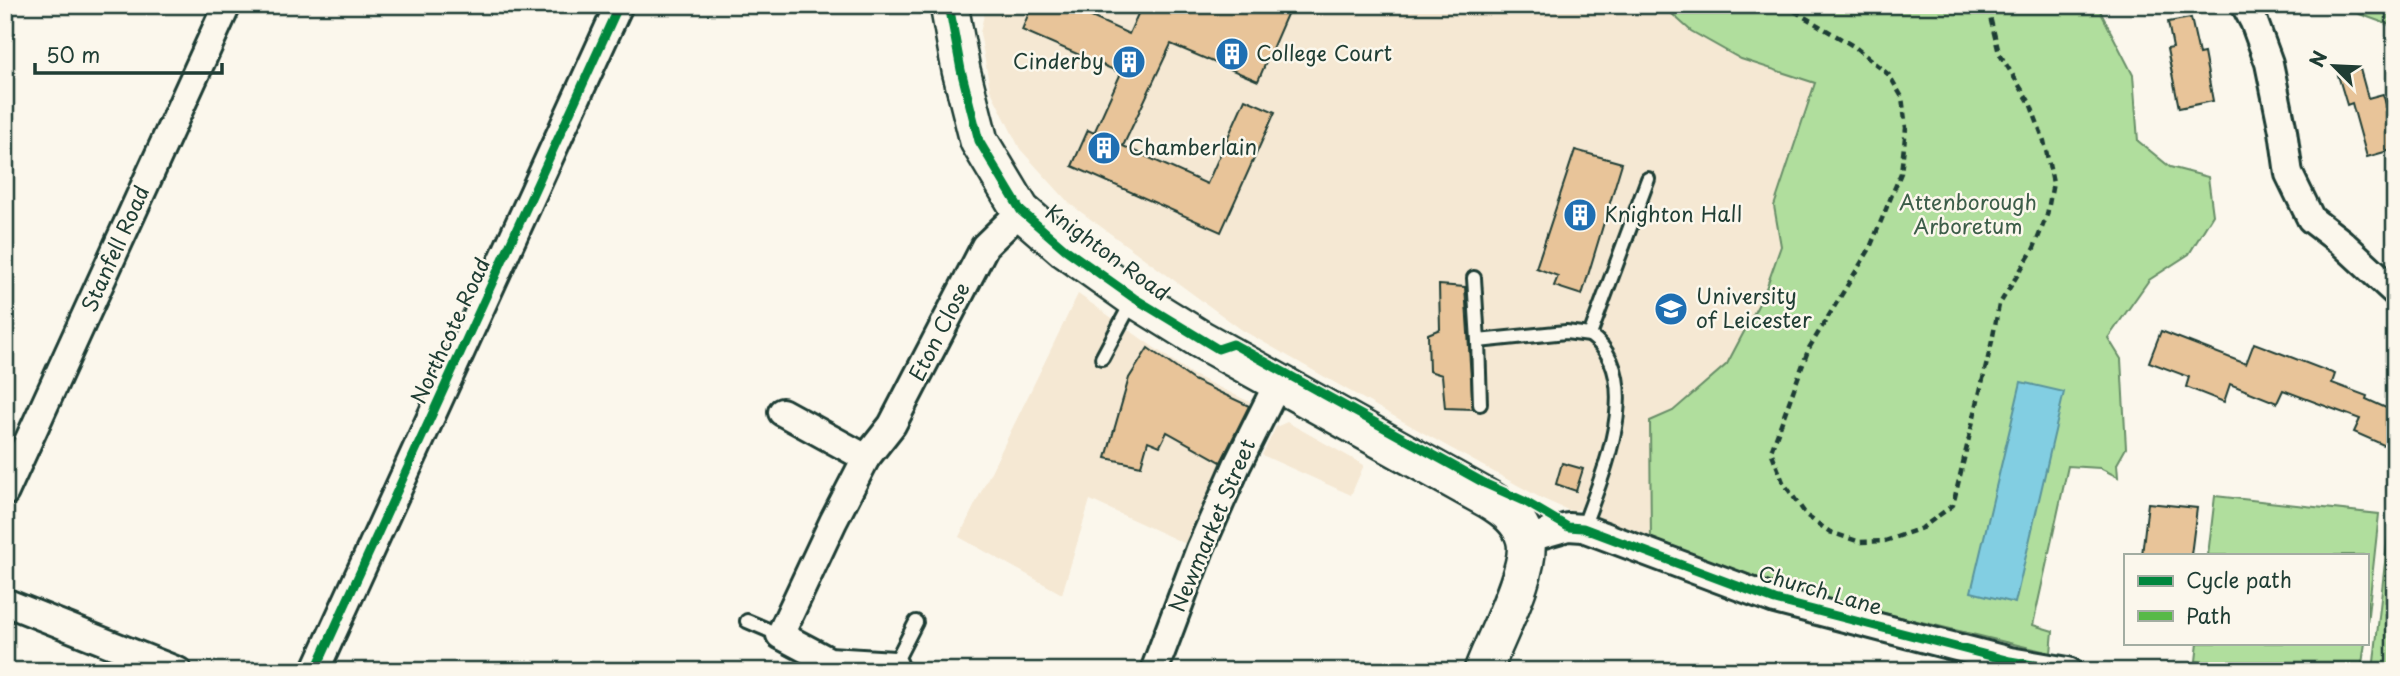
<svg xmlns="http://www.w3.org/2000/svg" width="2400" height="676" font-family="'Playpen Sans',sans-serif">
<style>
.built{fill:#f5e8d3}
.green{fill:#b0de9d;stroke:#688e68;stroke-width:2}
.water{fill:#82cee2;stroke:#5a949c;stroke-width:2}
.building{fill:#e8c499;stroke:#1f3d34;stroke-width:2}
.lines{fill:none;stroke-linecap:round;stroke-linejoin:round}
.lane-casing{stroke:#1f3d34;stroke-width:18}
.street-casing{stroke:#1f3d34;stroke-width:32}
.secondary-casing{stroke:#1f3d34;stroke-width:42}
.path{stroke:#1f3d34;stroke-width:4.5;stroke-dasharray:7 5;stroke-linecap:butt}
.lane{stroke:#fbf7ec;stroke-width:12}
.street{stroke:#fbf7ec;stroke-width:26}
.secondary{stroke:#fbf7ec;stroke-width:37}
.quiet{stroke:#58b947;stroke-width:7;stroke-dasharray:14 7;stroke-linecap:butt}
.cycleway-casing{stroke:#fbf7ec;stroke-width:13}
.cycleway{stroke:#00873e;stroke-width:9}
.labels{text-anchor:middle;stroke-width:5;stroke-linejoin:round;paint-order:stroke}
.poi-label{font-size:21px;fill:#1f3d34;stroke:#fbf7ec;text-anchor:start}
.park-label{font-size:21px;fill:#3c5d49;stroke:#fbf7ec}
.street-label{font-size:21px;fill:#1f3d34;stroke:#fbf7ec}
</style>
<rect width="100%" height="100%" fill="#fbf7ec"/>
<filter id="ink" filterUnits="userSpaceOnUse"><feTurbulence type="fractalNoise" baseFrequency=".0143" numOctaves="2"/><feDisplacementMap in="SourceGraphic" scale="14" xChannelSelector="R" yChannelSelector="G"/><feConvolveMatrix kernelMatrix="1 2 1 2 8 2 1 2 1" color-interpolation-filters="sRGB"/></filter>
<g filter="url(#ink)">
<!-- built -->
<g class="built">
<polygon points="986,5 2097,5 2133,75 2138,141 2170,167 2208,177 2213,215 2189,254 2149,280 2108,338 2121,359 2126,448 2117,464 2118,477 2100,468 2068,466 2033,625 2053,631 2051,653 1775,587 1600,523 1596,512 1578,509 1572,512 1541,498 1427,435 1242,330 1070,204 1020,149 990,89 980,33"/>
<polygon points="1078,294 1193,375 1250,402 1188,545 1090,500 1062,594 959,537"/>
<polygon points="1287,422 1364,465 1351,495 1262,455 1276,427"/>
</g>
<!-- green -->
<g class="green">
<polygon points="1662,5 2097,5 2133,75 2138,141 2170,167 2208,177 2213,215 2189,254 2149,280 2108,338 2121,359 2126,448 2117,464 2118,477 2100,468 2068,466 2033,625 2053,631 2051,653 1775,587 1651,542 1650,421 1673,411 1727,364 1764,294 1781,246 1774,206 1815,83 1741,59 1691,31"/>
<polygon points="2335,5 2395,5 2395,27"/>
<polygon points="2215,496 2379,514 2367,624 2367,555 2208,555"/>
<polygon points="2392,499 2395,500 2395,671 2373,671"/>
<polygon points="2198,643 2365,643 2361,671 2282,671 2196,661"/>
</g>
<!-- water -->
<polygon class="water" points="2021,382 2064,392 2015,603 1971,592"/>
<!-- building -->
<g class="building">
<polygon points="1032,5 1065,5 1129,34 1142,5 1291,5 1258,81 1171,44 1123,146 1207,184 1245,99 1275,112 1221,232 1072,166 1088,130 1094,133 1121,73 1022,30"/>
<polygon points="2191,18 2199,54 2204,53 2213,101 2179,108 2167,49 2173,48 2168,22"/>
<polygon points="2360,69 2368,98 2383,94 2395,136 2395,149 2367,157 2352,103 2347,105 2338,75"/>
<polygon points="1575,150 1622,163 1582,295 1554,286 1558,276 1536,268"/>
<polygon points="1439,285 1465,287 1473,409 1445,408 1442,375 1429,371 1428,334 1440,329"/>
<polygon points="2161,331 2246,364 2254,343 2335,374 2332,383 2367,396 2366,399 2395,412 2395,450 2354,432 2360,419 2283,390 2277,403 2230,384 2224,402 2186,387 2189,377 2149,362"/>
<polygon points="1148,348 1193,380 1249,406 1221,462 1167,432 1160,446 1148,441 1141,466 1106,458 1129,378"/>
<polygon points="1562,463 1583,469 1576,491 1556,484"/>
<polygon points="2148,503 2197,508 2191,555 2142,555"/>
</g>
<g class="lines">
<defs>
<g id="lane">
<polyline points="1474,278 1478,341 1566,332 1590,335"/>
<polyline points="1478,341 1480,404"/>
<polyline points="1102,358 1133,300"/>
<path d="M 1583,528 C 1602,475 1647,377 1590,335 L 1648,179"/>
<polyline points="747,621 780,635"/>
<polyline points="906,671 894,665 916,622"/>
</g>
<g id="street">
<polyline points="2245,5 2254,22 2269,63 2283,131 2289,174 2311,219 2341,242 2395,292"/>
<polyline points="782,412 866,458"/>
<polyline points="5,492 227,5"/>
<polyline points="1526,539 1568,527 1583,528 1775,600 2010,661 2068,671"/>
<polyline points="5,602 178,671"/>
<polyline points="894,665 829,661 780,635 833,522 866,458 892,425 985,246 1021,211"/>
<polyline points="315,671 619,5"/>
<polyline points="1154,671 1200,549 1237,465 1278,383"/>
</g>
<path id="secondary" d="M 949,5 L 961,70 L 979,141 L 1021,211 L 1065,249 L 1134,298 L 1200,339 L 1490,500 C 1505,509 1520,520 1525,538 C 1534,567 1494,640 1483,671"/>
</defs>
<!-- lane casing -->
<use href="#lane" class="lane-casing"/>
<!-- street casing -->
<use href="#street" class="street-casing"/>
<!-- secondary casing -->
<use href="#secondary" class="secondary-casing"/>
<!-- path -->
<polyline class="path" points="1784,5 1855,47 1889,75 1902,97 1906,128 1901,173 1869,250 1809,348 1771,451 1783,482 1807,516 1830,532 1860,542 1885,541 1922,528 1953,505 1992,341 1999,305 2034,248 2047,215 2053,183 2044,141 2030,103 1999,53 1987,5"/>
<!-- lane -->
<use href="#lane" class="lane"/>
<!-- street -->
<use href="#street" class="street"/>
<!-- secondary -->
<use href="#secondary" class="secondary"/>
<!-- quiet -->
<polyline class="quiet" points="2393,5 2395,10"/>
<defs>
<g id="cycleway">
<polyline points="949,5 961,70 979,141 1021,211 1065,249 1134,298 1218,349 1233,344 1486,484 1524,501 1568,527 1583,528 1775,600 2010,661 2068,671"/>
<polyline points="315,671 619,5"/>
</g>
</defs>
<!-- cycleway casing -->
<use href="#cycleway" class="cycleway-casing"/>
<!-- cycleway -->
<use href="#cycleway" class="cycleway"/>
</g>
</g>
<!-- icons -->
<defs>
<symbol id="building-disc" viewBox="-11 -11 22 22"><circle r="9.5" fill="#1f6fb2" stroke="#fbf7ec"/><path d="M-4-6H4V6H1V3H-1V6H-4ZM-2.5-4.3h1.7v1.8h-1.7ZM.8-4.3h1.7v1.8H.8ZM-2.5-1h1.7V.8h-1.7ZM.8-1h1.7V.8H.8Z" fill="#fff"/></symbol>
<symbol id="university-disc" viewBox="-11 -11 22 22"><circle r="9.5" fill="#1f6fb2" stroke="#fbf7ec"/><path d="M0-5L7-2L0 1L-7-2ZM-4 1L0 2.5L4 1V4Q0 6-4 4Z" fill="#fff"/></symbol>
</defs>
<g fill-rule="evenodd">
<use href="#building-disc" x="1213" y="35" width="38" height="38"/>
<use href="#building-disc" x="1110" y="43" width="38" height="38"/>
<use href="#building-disc" x="1085" y="129" width="38" height="38"/>
<use href="#building-disc" x="1561" y="196" width="38" height="38"/>
<use href="#university-disc" x="1652" y="290" width="38" height="38"/>
</g>
<g class="labels">
<!-- poi labels -->
<g class="poi-label">
<text x="1256" y="61">College Court</text>
<text x="1104" y="69" text-anchor="end">Cinderby</text>
<text x="1128" y="155">Chamberlain</text>
<text x="1604" y="222">Knighton Hall</text>
<text x="1696" y="304">University<tspan x="1696" dy="24">of Leicester</tspan></text>
</g>
<!-- park labels -->
<g class="park-label">
<text x="1968" y="210">Attenborough<tspan x="1968" dy="24">Arboretum</tspan></text>
</g>
<!-- street labels -->
<g class="street-label">
<text transform="translate(116 249) rotate(-66)" y="7">Stanfell Road</text>
<text transform="translate(1107 253) rotate(36)" y="7">Knighton Road</text>
<text transform="translate(451 331) rotate(-65)" y="7">Northcote Road</text>
<text transform="translate(940 332) rotate(-63)" y="7">Eton Close</text>
<text transform="translate(1213 526) rotate(-67)" y="7">Newmarket Street</text>
<text transform="translate(1820 591) rotate(16)" y="7">Church Lane</text>
</g>
</g>
<!-- margin -->
<rect width="2400" height="676" fill="none" stroke="#fbf7ec" stroke-width="28"/>
<rect x="14" y="14" width="2372" height="648" fill="none" stroke="#1f3d34" stroke-width="2.5" filter="url(#ink)"/>
<!-- legend -->
<rect x="2124" y="554" width="245" height="91" fill="#fbf7ec" stroke="#a3ada2" stroke-width="2"/>
<rect x="2138" y="576" width="35" height="10" fill="#00873e" stroke="#a3ada2" stroke-width="2"/>
<text x="2186" y="588" font-size="21" fill="#1f3d34">Cycle path</text>
<rect x="2138" y="611" width="35" height="10" fill="#58b947" stroke="#a3ada2" stroke-width="2"/>
<text x="2186" y="624" font-size="21" fill="#1f3d34">Path</text>
<!-- north arrow -->
<g transform="translate(2334 66) rotate(294)" stroke="#fbf7ec" stroke-width="5" paint-order="stroke">
<path d="M0-5L12 26L0 18L-12 26Z" fill="#1f3d34"/>
<text y="-10" font-size="19" font-weight="bold" text-anchor="middle" fill="#1f3d34">N</text>
</g>
<!-- scale -->
<path d="M35 63v10h187v-10" fill="none" stroke="#1f3d34" stroke-width="3.5"/>
<text x="46" y="63" font-size="21" fill="#1f3d34" stroke="#fbf7ec" stroke-width="5" paint-order="stroke">50 m</text>
</svg>
